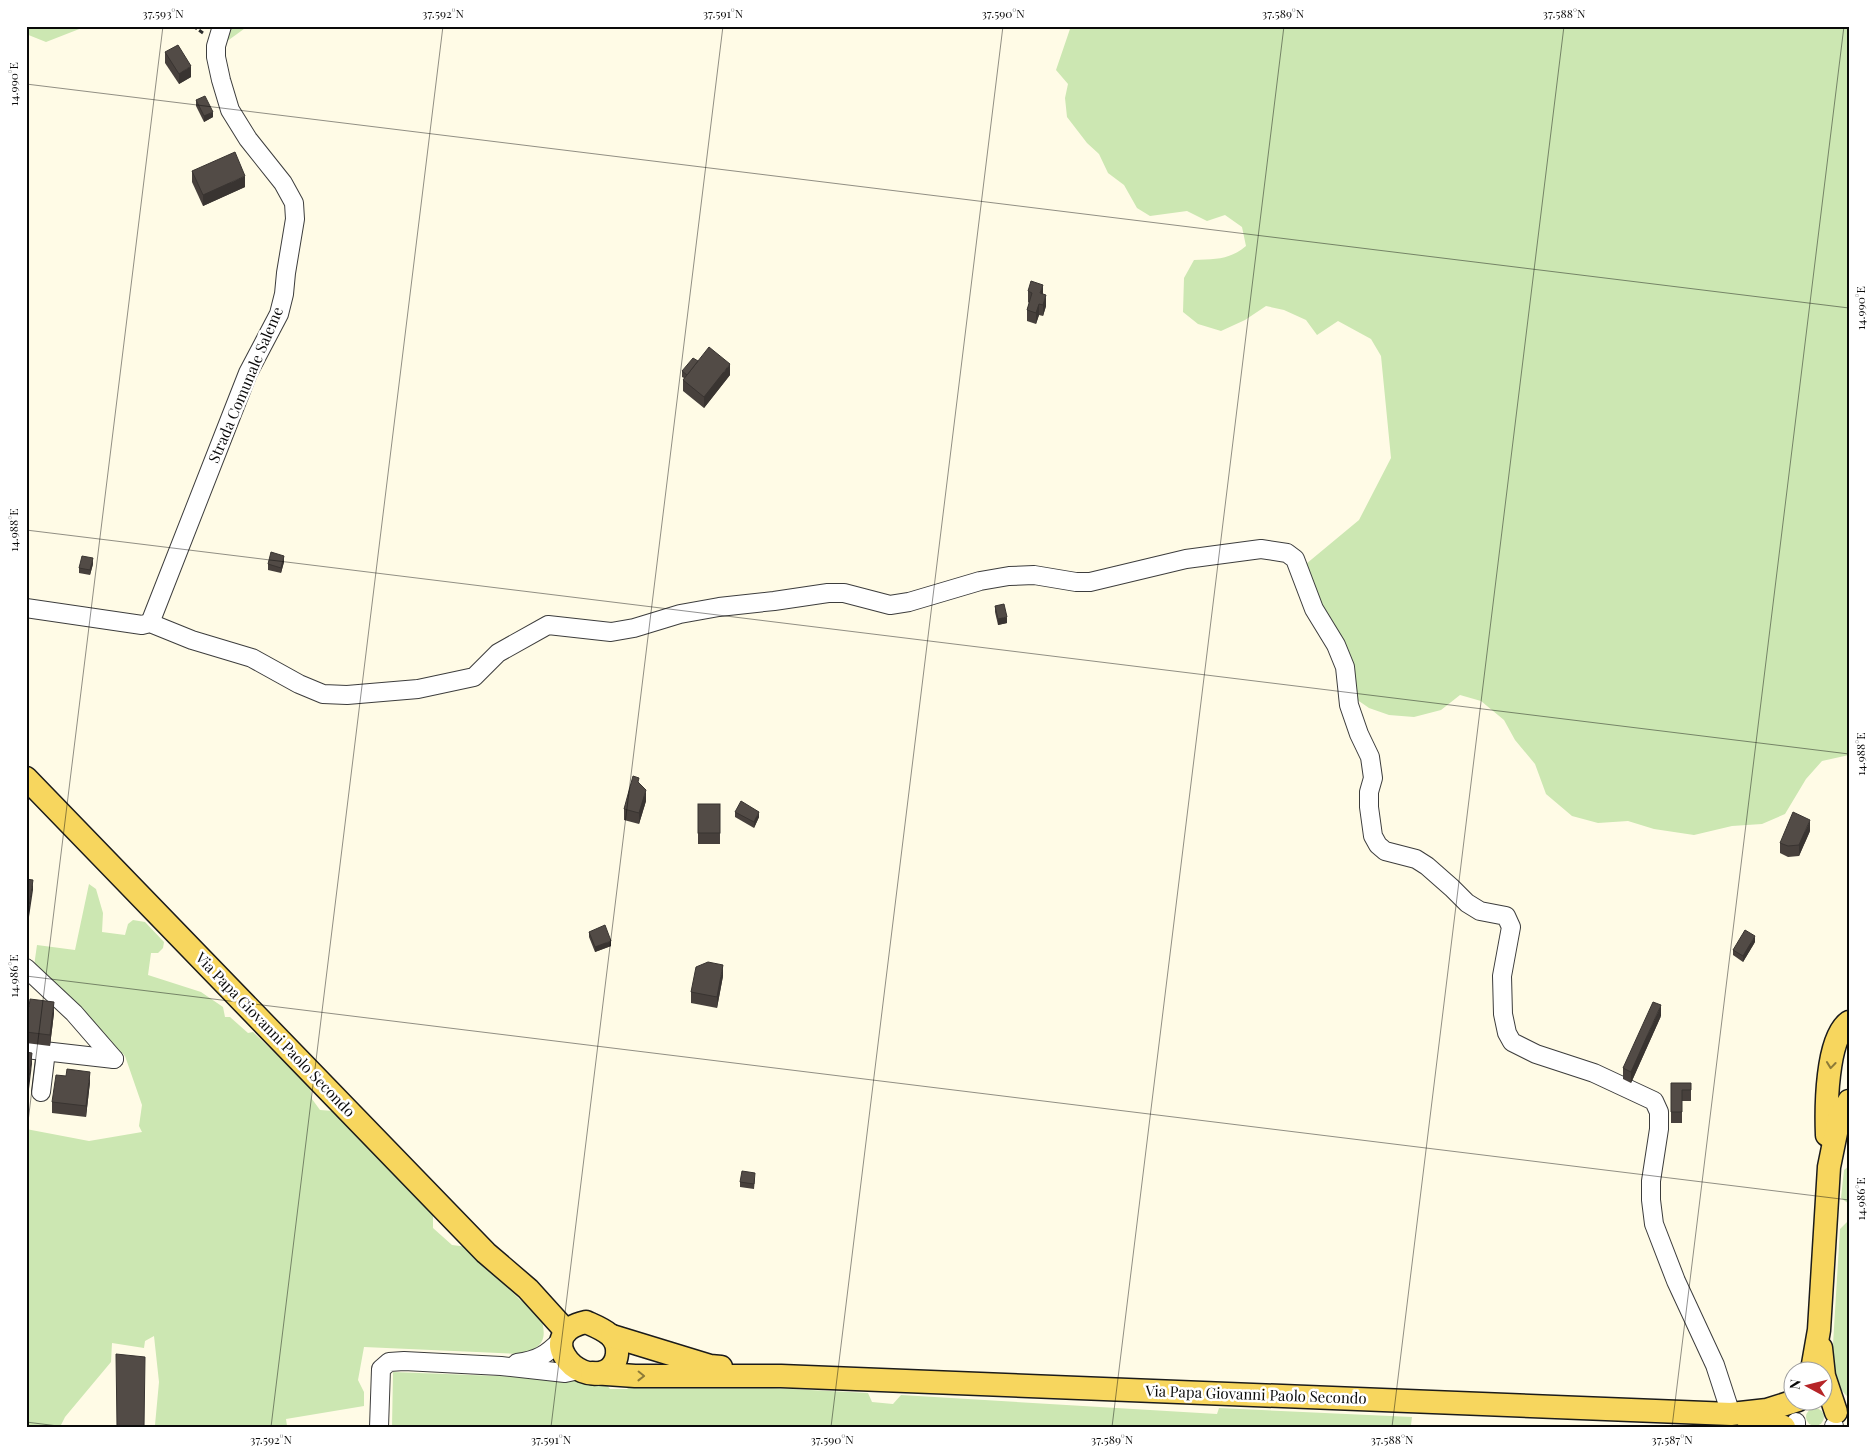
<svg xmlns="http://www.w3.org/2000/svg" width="1875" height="1453" font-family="'Playfair Display',serif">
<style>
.green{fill:#cce7b2}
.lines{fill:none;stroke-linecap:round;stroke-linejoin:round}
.minor-casing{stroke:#3d3d3d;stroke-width:20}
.major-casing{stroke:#1b1b1b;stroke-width:25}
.path{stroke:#2c2c2c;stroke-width:3;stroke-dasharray:5 2.5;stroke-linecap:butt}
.minor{stroke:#fff;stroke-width:18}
.major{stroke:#f7d65e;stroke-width:22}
.wall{fill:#47403c}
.shaded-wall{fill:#393431}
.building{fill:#524b46;stroke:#393431}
.oneway{stroke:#8c7a38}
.ticks{fill:none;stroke:#0a0a0a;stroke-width:1;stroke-opacity:0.45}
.labels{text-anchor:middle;stroke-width:5;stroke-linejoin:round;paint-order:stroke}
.street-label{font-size:15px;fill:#0a0a0a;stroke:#fff}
.neatline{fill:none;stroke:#0a0a0a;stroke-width:2}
.ticks-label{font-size:12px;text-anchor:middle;fill:#0a0a0a}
</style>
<rect width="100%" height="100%" fill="#fffbe6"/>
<!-- green -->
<g class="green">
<polygon points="26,26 87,26 46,42 26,34"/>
<polygon points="227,26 248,26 226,42"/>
<path d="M 1071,26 L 1849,26 L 1849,755 L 1822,761 L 1806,779 L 1785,814 L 1762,824 L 1732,826 L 1694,835 L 1654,829 L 1628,821 L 1598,823 L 1572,816 L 1546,794 L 1535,764 L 1515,740 L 1504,720 L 1481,701 L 1460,695 L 1441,710 L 1414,717 L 1389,715 L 1369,708 L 1356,699 L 1306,564 L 1359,520 L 1391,458 L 1381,356 L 1371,339 L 1338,321 L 1317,335 L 1306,320 L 1284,310 L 1266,306 L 1245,320 L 1221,331 L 1198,324 L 1183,312 L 1184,278 L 1194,260 C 1216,259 1229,260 1246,246 L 1242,227 L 1225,215 L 1207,221 L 1187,211 L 1150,216 L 1137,208 L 1124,185 L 1108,173 L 1099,154 L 1087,143 L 1067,117 L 1065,98 L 1068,84 L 1056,70 Z"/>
<path d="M 89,884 L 96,889 L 103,913 L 102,932 L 125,935 L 128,924 L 133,920 L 145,922 L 164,942 L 163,948 L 158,953 L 151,953 L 148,975 L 201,992 L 223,1007 L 225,1017 L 230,1017 L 248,1033 L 253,1032 L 310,1087 L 312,1099 L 320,1110 L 333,1111 L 433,1213 L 433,1228 L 452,1245 L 468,1247 L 520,1300 L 540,1313 C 547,1338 546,1347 520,1354 L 364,1347 L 358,1380 L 364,1392 L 364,1406 L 286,1419 L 287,1426 L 282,1427 L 155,1425 L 159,1382 L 154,1336 L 145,1341 L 144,1348 L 112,1343 L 111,1362 L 65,1417 L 60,1427 L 26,1427 L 26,1129 L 89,1141 L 142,1132 L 139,1126 L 142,1105 L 125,1056 L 34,966 L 37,945 L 75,950 Z"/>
<polygon points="1849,1166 1849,1204 1841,1198 1844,1170"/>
<path d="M 1849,1208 L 1849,1398 C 1837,1387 1833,1377 1832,1361 L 1840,1229 L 1847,1222 Z"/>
<polygon points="393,1372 603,1380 610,1389 627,1389 636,1381 868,1393 872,1402 893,1404 901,1395 1217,1414 1219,1408 1412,1417 1411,1425 1453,1427 392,1427"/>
<circle cx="1815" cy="1417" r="9"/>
</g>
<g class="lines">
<defs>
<g id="minor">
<polyline points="26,608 142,625 150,623 192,640 252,658 299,684 323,694 347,695 418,689 474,677 498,653 548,625 611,632 634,628 680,614 719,607 774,601 828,593 844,593 890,605 909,602 980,581 1009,576 1034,575 1076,582 1090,582 1186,559 1261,549 1287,553 1295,559 1314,609 1336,645 1345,667 1349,705 1359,734 1370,757 1373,778 1369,792 1369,807 1373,836 1378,845 1385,851 1416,859 1427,866 1452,888 1467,903 1480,911 1506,916 1511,927 1502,976 1503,1014 1507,1033 1512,1042 1536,1054 1594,1073 1654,1101 1659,1112 1659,1129 1651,1181 1651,1200 1654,1224 1676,1281 1715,1365 1731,1414"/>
<polyline points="150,623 248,373 279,314 284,294 286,273 295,219 294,203 283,183 248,139 230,110 221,80 216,57 216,46 222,26"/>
<polyline points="26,968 74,1013 114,1059"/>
<polyline points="26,1049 114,1059"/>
<polyline points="41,1092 46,1051"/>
<path d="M 517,1363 C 538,1360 546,1355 561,1340"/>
<polyline points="379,1427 381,1369 389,1362 404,1361 501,1366 565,1373 579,1370"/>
<polyline points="1796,1427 1796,1422"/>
<polyline points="1834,1427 1834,1426"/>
</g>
<g id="major">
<polyline points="26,778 486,1253 528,1289 566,1331"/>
<path d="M 1827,1135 C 1826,1109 1826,1038 1849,1022"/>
<path d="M 586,1322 C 595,1326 603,1329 610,1335 C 621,1345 619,1364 606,1371 C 575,1386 534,1333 586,1322 Z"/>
<polyline points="612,1336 710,1366 721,1367"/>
<polyline points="1821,1348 1824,1376 1836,1412"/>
<polyline points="1812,1370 1819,1330 1829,1167 1839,1118 1849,1101"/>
<polyline points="592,1373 635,1376 781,1376 1731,1414 1767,1410 1798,1400"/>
<polyline points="1746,1417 1769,1421 1784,1427"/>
</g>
</defs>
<!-- minor casing -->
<use href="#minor" class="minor-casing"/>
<!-- major casing -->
<use href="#major" class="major-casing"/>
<!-- path -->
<polyline class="path" points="193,26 203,33"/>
<!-- minor -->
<use href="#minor" class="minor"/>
<!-- major -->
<use href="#major" class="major"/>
</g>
<!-- wall -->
<g class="wall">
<polygon points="165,52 191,77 179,84 165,63"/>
<polygon points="196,100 213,117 204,122 196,106"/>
<polygon points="192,171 245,187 203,206 192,182"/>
<polygon points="1028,291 1043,294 1046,306 1043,316 1039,315 1036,324 1027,321 1027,310 1029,303 1028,302"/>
<polygon points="698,361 730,375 704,408 683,391 683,380 684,378 682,377 682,371"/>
<polygon points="284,562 281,573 268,570 268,564"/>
<polygon points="93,564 90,575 79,573 79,568"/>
<polygon points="995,606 1007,623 998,625 995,612"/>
<polygon points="639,784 646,801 639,824 624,820 624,809"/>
<rect x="698" y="804" width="22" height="40"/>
<polygon points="735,812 759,817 754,828 735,817"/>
<polygon points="1810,831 1799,856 1788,857 1780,853 1780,843"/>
<polygon points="589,932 611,946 595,952 589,937"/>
<polygon points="1755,942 1743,962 1733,955 1733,950"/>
<polygon points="723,976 717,1008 691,1003 691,992"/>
<polygon points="26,1006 54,1013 50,1046 26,1043"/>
<polygon points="1661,1016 1631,1083 1623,1079 1623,1068"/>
<polygon points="90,1082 86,1117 52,1113 52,1102"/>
<polygon points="1671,1083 1691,1083 1691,1101 1682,1101 1682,1123 1671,1123"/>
<polygon points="755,1178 754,1189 740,1187 740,1182"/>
</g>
<!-- shaded-wall -->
<g class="shaded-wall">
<polygon points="191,66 191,77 179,84 179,74"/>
<polygon points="213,112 213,117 204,122 204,116"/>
<polygon points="245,176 245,187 203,206 203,195"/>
<polygon points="1043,285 1043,296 1040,293"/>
<polygon points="1046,295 1046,306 1043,316 1043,305"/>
<polygon points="1039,304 1039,315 1036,324 1036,313"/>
<polygon points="730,364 730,375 704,408 704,397"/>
<polygon points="284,556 284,562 281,573 281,568"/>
<polygon points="93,558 93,564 90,575 90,570"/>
<polygon points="1007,617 1007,623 998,625 998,619"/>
<polygon points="646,790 646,801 639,824 639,813"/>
<polygon points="759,812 759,817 754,828 754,822"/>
<polygon points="1810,820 1810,831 1799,856 1799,845"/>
<polygon points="33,880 33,890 26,937 26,926"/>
<polygon points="1755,936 1755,942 1743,962 1743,956"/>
<polygon points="611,941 611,946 595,952 595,947"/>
<polygon points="723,965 723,976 717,1008 717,997"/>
<polygon points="54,1002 54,1013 50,1046 50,1035"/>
<polygon points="1661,1005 1661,1016 1631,1083 1631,1072"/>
<polygon points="32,1053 32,1064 27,1106 27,1095"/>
<polygon points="90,1072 90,1082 86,1117 86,1106"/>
</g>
<!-- building -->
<g class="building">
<polygon points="178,45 191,66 179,74 165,52"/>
<polygon points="205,96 213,112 204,116 196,100"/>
<polygon points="235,152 245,176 203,195 192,171"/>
<polygon points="1031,281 1043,285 1040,293 1046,295 1043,305 1039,304 1036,313 1027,310 1032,293 1028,291"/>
<polygon points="709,347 730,364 704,397 683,380"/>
<polygon points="693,358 698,361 687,375 682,371"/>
<polygon points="271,552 284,556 281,568 268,564"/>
<polygon points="82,556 93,558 90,570 79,568"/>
<polygon points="1004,604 1007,617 998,619 995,606"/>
<polygon points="633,776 639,778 638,782 646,790 639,813 624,809"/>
<polygon points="741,801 759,812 754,822 735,812"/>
<rect x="698" y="804" width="22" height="29"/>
<polygon points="1793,812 1810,820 1799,845 1788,846 1780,843"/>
<polygon points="26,879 33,880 26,926"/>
<polygon points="605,925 611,941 595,947 589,932"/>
<polygon points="1745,930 1755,936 1743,956 1733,950"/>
<polygon points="708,962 723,965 717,997 691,992 696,967"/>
<polygon points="30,999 54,1002 50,1035 26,1032 26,1006 29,1007"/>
<polygon points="1653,1002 1661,1005 1631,1072 1623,1068"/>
<polygon points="26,1052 32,1053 27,1095 26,1095"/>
<polygon points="67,1069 90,1072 86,1106 52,1102 56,1075 66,1076"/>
<polygon points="1671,1083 1691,1083 1691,1090 1682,1090 1682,1112 1671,1112"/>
<polygon points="742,1171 755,1173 754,1184 740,1182"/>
<polygon points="116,1354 145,1357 144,1427 110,1427 117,1427"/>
</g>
<!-- one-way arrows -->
<defs><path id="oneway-chevron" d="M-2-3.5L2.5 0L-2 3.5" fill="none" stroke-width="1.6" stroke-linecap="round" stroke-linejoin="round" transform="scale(1.25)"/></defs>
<g class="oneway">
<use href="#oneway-chevron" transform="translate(1831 1065) rotate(96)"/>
<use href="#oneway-chevron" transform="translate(641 1376) rotate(1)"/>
</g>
<!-- ticks -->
<path class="ticks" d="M 26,84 L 1849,308M 26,530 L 1849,754M 26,976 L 1849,1200M 26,1138 L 163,26M 26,1422 L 66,1427M 271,1427 L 443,26M 551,1427 L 723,26M 831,1427 L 1003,26M 1112,1427 L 1284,26M 1392,1427 L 1564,26M 1672,1427 L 1844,26"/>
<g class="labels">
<!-- street labels -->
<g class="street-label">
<text transform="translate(246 385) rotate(-67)" y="5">Strada Comunale Saleme</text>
<text transform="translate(275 1035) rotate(46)" y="5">Via Papa Giovanni Paolo Secondo</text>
<text transform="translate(1256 1395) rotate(2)" y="5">Via Papa Giovanni Paolo Secondo</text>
</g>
</g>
<!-- border -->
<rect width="1875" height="1453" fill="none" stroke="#ffffff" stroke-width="55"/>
<!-- north arrow -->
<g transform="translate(1808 1386) rotate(277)"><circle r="24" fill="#ffffff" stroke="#9d9d9d"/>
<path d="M0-4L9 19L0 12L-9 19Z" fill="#b62528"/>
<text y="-8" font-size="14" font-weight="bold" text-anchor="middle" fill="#0a0a0a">N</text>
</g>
<rect x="28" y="28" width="1820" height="1398" class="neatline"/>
<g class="ticks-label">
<text x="163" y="18">37.593°N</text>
<text x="443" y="18">37.592°N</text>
<text x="723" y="18">37.591°N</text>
<text x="1003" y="18">37.590°N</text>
<text x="1283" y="18">37.589°N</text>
<text x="1564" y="18">37.588°N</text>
<text transform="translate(14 84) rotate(-90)" y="4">14.990°E</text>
<text transform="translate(1861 308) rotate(-90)" y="4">14.990°E</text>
<text transform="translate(14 530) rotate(-90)" y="4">14.988°E</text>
<text transform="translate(1861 754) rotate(-90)" y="4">14.988°E</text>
<text transform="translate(14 976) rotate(-90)" y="4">14.986°E</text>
<text transform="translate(1861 1199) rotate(-90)" y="4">14.986°E</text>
<text x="271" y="1444">37.592°N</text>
<text x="551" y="1444">37.591°N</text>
<text x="832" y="1444">37.590°N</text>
<text x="1112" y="1444">37.589°N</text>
<text x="1392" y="1444">37.588°N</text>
<text x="1672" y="1444">37.587°N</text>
</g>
</svg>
